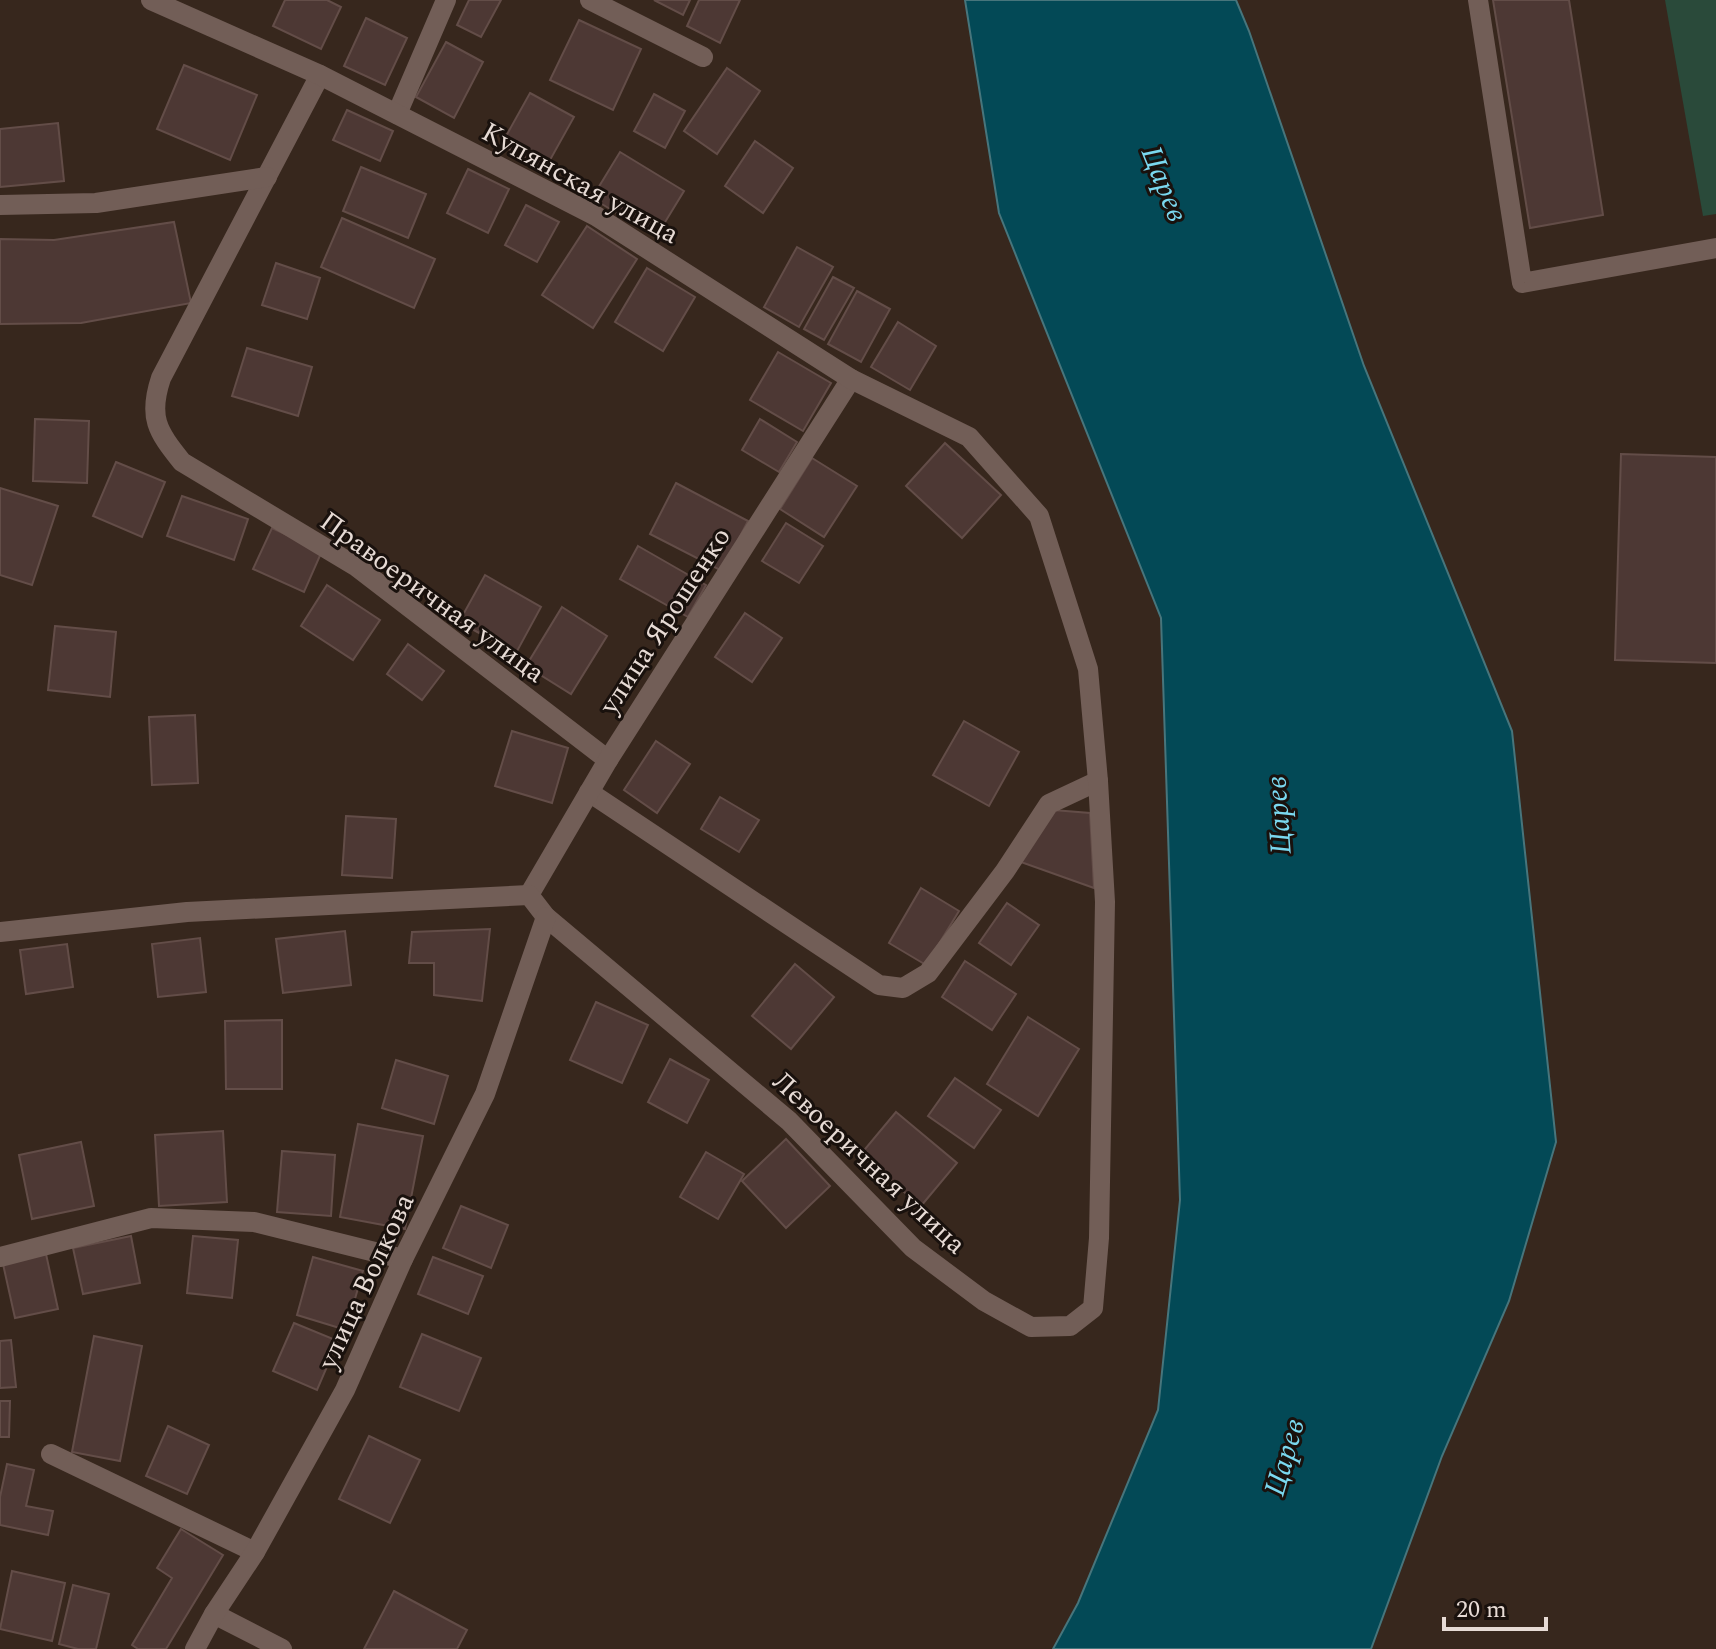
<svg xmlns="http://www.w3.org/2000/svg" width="1716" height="1649" font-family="Spectral,serif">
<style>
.green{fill:#2a4a3a}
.water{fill:#034956;stroke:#47757c;stroke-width:2}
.building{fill:#4d3834;stroke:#634d48;stroke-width:2}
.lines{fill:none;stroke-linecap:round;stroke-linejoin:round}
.minor{stroke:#725e57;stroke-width:20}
.labels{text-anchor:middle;stroke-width:6;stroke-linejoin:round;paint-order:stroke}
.street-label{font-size:28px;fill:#e7dbd5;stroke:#19110d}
.water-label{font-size:30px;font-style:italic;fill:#7ad8ef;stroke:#19110d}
</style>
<rect width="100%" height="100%" fill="#37271d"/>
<!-- green -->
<polygon class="green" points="1665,0 1716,0 1716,214 1703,216"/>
<!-- water -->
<polygon class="water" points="965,0 1236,0 1249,31 1364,366 1512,731 1556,1142 1509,1301 1442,1456 1371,1649 1053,1649 1078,1603 1158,1410 1180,1200 1161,618 999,213"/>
<!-- building -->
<g class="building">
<polygon points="285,0 327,0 341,7 321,49 273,26"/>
<polygon points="469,0 501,0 481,37 457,25"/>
<polygon points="654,0 690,0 683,15"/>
<polygon points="699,0 740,0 720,43 687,26"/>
<polygon points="1493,0 1569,0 1603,215 1530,228"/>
<polygon points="366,18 407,38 385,85 344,66"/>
<polygon points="579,20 641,49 613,110 550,80"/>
<polygon points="446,42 483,62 454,118 416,97"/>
<polygon points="184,65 257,95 230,160 157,129"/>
<polygon points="727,68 760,91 717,154 684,131"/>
<polygon points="530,93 574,117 545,169 501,145"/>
<polygon points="654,94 685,111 665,148 634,131"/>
<polygon points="347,110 393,131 380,161 333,140"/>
<polygon points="58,123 64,181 0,187 0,129"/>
<polygon points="755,141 793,168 763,213 725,186"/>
<polygon points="620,152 684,191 656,237 592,198"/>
<polygon points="361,167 426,194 408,238 343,211"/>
<polygon points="468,169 509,189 488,233 447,213"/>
<polygon points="526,205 559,222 537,262 505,245"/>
<polygon points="342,218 435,259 414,308 321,267"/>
<polygon points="174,222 191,303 81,323 0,324 0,239 54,240"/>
<polygon points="587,226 637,259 593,328 542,295"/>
<polygon points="797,247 833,267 799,327 764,307"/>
<polygon points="276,263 320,278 307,319 262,305"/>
<polygon points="647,268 695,297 663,351 615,322"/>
<polygon points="833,277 854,288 824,340 804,329"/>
<polygon points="857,291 890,309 861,362 828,344"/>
<polygon points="898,322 936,346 910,390 871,367"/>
<polygon points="247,348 312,367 298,416 232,396"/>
<polygon points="778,352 831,383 803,431 750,400"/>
<polygon points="35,419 89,421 87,483 33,481"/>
<polygon points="760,419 797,442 779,472 742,450"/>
<polygon points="945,443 1001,495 962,538 906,486"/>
<polygon points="1621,454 1716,457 1716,663 1615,660"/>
<polygon points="812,458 857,486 824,537 780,509"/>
<polygon points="116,462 165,482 142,537 93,516"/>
<polygon points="676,483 748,521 722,571 650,534"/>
<polygon points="0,488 58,506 32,585 0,575"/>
<polygon points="182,496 248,519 234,560 167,536"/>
<polygon points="786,523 823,546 799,583 762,561"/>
<polygon points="272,528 322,551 304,592 253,569"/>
<polygon points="638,546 706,585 688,617 620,579"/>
<polygon points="485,575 541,607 516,653 459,622"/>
<polygon points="327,585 380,620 353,660 301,626"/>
<polygon points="562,607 607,636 571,694 526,666"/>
<polygon points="745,613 782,638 752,682 715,657"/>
<polygon points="55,626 116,632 110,697 48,690"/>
<polygon points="408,644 444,671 422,700 387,674"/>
<polygon points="195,715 198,783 152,785 149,717"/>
<polygon points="964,721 1019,752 989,806 933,775"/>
<polygon points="512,731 568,748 552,803 495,786"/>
<polygon points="656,741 690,764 657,813 624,790"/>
<polygon points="720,797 759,820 739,852 701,829"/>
<polygon points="1053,810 1090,813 1094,888 1018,861"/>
<polygon points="346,816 396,819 392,878 342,875"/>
<polygon points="921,888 959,911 926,965 889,943"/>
<polygon points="1007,903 1039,925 1011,965 979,943"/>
<polygon points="490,929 482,1001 434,995 434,963 409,963 412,932"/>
<polygon points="345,931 351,985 283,993 276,939"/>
<polygon points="200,938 206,992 158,997 152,944"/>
<polygon points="67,944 73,987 26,994 20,950"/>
<polygon points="965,961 1016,994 992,1030 942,997"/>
<polygon points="795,964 834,997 791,1049 752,1016"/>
<polygon points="596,1002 648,1025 622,1083 570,1060"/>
<polygon points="1028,1017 1079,1049 1038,1116 987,1084"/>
<polygon points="282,1020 282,1089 226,1089 225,1021"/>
<polygon points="670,1059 709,1080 687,1123 648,1102"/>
<polygon points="396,1060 448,1076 434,1124 382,1108"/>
<polygon points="955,1078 1001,1110 974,1148 928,1116"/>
<polygon points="896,1112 957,1163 921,1206 860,1155"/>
<polygon points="358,1124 423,1136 405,1229 340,1217"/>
<polygon points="223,1131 227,1202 159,1206 155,1135"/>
<polygon points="786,1139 830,1186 786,1228 742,1181"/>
<polygon points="81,1142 94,1206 32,1219 19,1155"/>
<polygon points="282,1151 335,1155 331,1216 277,1212"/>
<polygon points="706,1152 744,1174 718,1219 680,1197"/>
<polygon points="461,1206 508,1225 491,1268 443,1248"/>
<polygon points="131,1236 140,1283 83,1294 73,1248"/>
<polygon points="193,1236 238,1240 232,1298 187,1293"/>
<polygon points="46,1254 58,1309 15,1318 3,1264"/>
<polygon points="313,1257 363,1271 346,1330 297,1315"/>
<polygon points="433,1257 483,1276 468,1314 418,1294"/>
<polygon points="294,1323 338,1341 317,1390 273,1371"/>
<polygon points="422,1334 481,1358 459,1411 400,1387"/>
<polygon points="94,1336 142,1346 120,1461 72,1452"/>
<polygon points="11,1340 16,1387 0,1388 0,1341"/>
<polygon points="0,1401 10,1401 9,1437 0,1437"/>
<polygon points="168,1426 209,1445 187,1494 146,1476"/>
<polygon points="369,1436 420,1460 390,1523 339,1499"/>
<polygon points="7,1464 34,1470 26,1506 53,1511 48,1535 0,1525 0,1497"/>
<polygon points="181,1529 223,1555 166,1649 138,1649 132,1645 172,1578 157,1568"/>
<polygon points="12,1571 65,1583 52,1641 0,1629"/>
<polygon points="73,1585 109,1594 96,1649 78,1649 59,1644"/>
<polygon points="394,1591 467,1630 457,1649 364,1649"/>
</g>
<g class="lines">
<!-- minor -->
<g class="minor">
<polyline points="590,0 703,57"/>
<polyline points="1478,0 1522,283 1716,248"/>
<path d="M 320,75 L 161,378 C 148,417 157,431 182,462 L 357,567 L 608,760"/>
<polyline points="397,114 446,0"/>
<polyline points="0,205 96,203 267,177"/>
<polyline points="589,792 879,985 903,988 928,973 1005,871 1049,804 1098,781"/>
<polyline points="529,895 608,760 851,379"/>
<polyline points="0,932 187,912 529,895 546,917 789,1121 913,1248 984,1301 1031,1327 1070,1326 1093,1308 1099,1238 1105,902 1098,781 1088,669 1039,516 969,437 851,379 596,216 320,75 151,0"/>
<polyline points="0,1257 151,1218 254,1222 403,1259"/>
<polyline points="51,1454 255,1552"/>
<polyline points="214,1614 282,1649"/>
<polyline points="195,1649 214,1614 255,1552 345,1390 403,1259 485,1094 546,917"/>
</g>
</g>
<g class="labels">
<!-- street labels -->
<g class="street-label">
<text transform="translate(581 182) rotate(29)" y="10">Купянская улица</text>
<text transform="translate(433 596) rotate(36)" y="10">Правоеричная улица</text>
<text transform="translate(664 620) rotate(-57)" y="10">улица Ярошенко</text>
<text transform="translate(870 1162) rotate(43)" y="10">Левоеричная улица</text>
<text transform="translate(365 1281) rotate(-65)" y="10">улица Волкова</text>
</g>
<!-- water labels -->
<g class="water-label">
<text transform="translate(1165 184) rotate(68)" y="10">Царев</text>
<text transform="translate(1278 815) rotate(-94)" y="10">Царев</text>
<text transform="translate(1284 1457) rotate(-74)" y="10">Царев</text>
</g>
</g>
<!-- scale -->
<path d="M1444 1617v12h102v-12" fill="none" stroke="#e7dbd5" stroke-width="4"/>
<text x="1456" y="1617" font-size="24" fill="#e7dbd5" stroke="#19110d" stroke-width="6" paint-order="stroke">20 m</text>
</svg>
